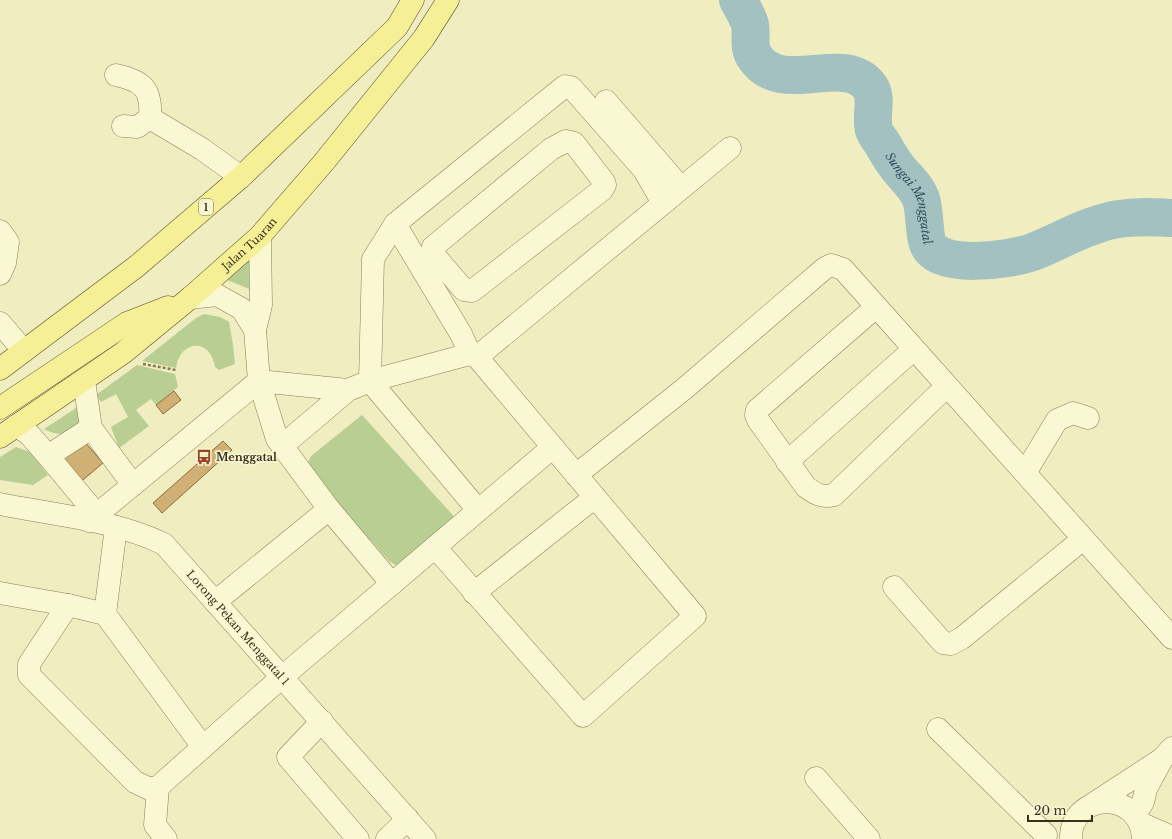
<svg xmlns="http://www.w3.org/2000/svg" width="1172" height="839" font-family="'Libre Baskerville',serif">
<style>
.green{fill:#b9ce93}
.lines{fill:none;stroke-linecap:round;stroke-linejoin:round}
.river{stroke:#a3c1c0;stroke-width:38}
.building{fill:#d0b074;stroke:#8a6e3c}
.minor-casing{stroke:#897e57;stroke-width:23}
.major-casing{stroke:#574a2c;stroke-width:23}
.path{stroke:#897e57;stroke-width:2.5;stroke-dasharray:3 2;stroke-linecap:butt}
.minor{stroke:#faf8d3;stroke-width:22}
.major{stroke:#f5ef95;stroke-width:22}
.labels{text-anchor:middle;stroke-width:3.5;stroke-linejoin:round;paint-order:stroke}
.shield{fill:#f7f5d0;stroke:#716c52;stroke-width:1}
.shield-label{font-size:10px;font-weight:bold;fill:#38311c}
.street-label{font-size:11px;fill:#38311c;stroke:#f7f5d0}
.poi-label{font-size:11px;font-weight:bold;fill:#38311c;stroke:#f7f5d0;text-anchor:start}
.water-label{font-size:12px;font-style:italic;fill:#2b5059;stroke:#f7f5d0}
</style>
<rect width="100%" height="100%" fill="#f0edc0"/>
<!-- green -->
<g class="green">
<polygon points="250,257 252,290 227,280"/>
<path d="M 204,314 L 220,317 L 229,322 L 233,345 L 235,364 L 219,370 L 215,367 C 211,338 180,339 176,368 L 142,361 L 196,318 Z"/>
<polygon points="137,365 175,374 178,387 156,405 151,399 136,410 149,426 119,448 111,427 128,417 116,394 101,402 96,395"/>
<path d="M 79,406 C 79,411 81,417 79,421 C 73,437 56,436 44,429 Z"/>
<polygon points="362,415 459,522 397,566 389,561 308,470 307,464 311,456"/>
<polygon points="16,447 30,452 48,475 33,485 0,480 0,457"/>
</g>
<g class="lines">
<!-- river -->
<path class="river" id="s1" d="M 738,0 C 742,7 748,17 750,25 C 752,36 748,46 754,56 C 781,99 844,51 870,87 C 878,99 870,116 874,130 C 875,134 879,139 882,143 C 886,150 890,157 895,164 C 903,176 916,185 921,199 C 925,211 924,235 928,244 C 939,270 1008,260 1030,253 C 1057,243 1084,226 1113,220 C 1132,216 1153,217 1172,218"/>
</g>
<!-- building -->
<g class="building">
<polygon points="174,391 181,400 163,414 156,405"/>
<polygon points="83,440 103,463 77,485 57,462"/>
<polygon points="223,441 232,450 162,513 153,503"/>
</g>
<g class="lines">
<defs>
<g id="minor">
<path d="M 116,75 C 144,81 152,90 150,118 L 202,149 L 241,177"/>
<polyline points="606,101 681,188"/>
<polyline points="123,126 137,127 150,118"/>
<polygon points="566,141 574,143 604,182 605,185 602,190 472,291 464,290 434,255 433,247 551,149"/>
<polyline points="395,224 461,334 470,354 477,357 695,616 583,716 435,547"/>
<polyline points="0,231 8,242 5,263 0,274"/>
<polyline points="260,236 261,305 255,330 259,381 277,439 329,509 392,584"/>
<polyline points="190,298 217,295 242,309 255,330"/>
<path d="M 876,307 L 757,410 L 756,415 L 758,420 L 806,487 C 816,494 821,498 834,495 L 947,386"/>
<polyline points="0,323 24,351"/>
<polyline points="477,357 730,148"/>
<polyline points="16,426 29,434 48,456 91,428 84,381"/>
<polyline points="91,428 133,485"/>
<polyline points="282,446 348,390 370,381 470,354"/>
<polyline points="48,456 97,515"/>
<polyline points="787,462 914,349"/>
<polyline points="1025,473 1057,420 1073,413 1088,418"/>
<polyline points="576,475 684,389 825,268 831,265 843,269 1172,638"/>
<path id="s2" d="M 0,504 C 55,515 114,520 164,544 L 425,839"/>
<polyline points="478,510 370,381 373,259 395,224 565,86 571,87 644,170 663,203"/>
<polyline points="89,521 259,381 348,390"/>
<polyline points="894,587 943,643 951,644 962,638 1083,539"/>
<polyline points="0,593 68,605 105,614 203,747"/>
<polyline points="474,593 595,497"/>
<polyline points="215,602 329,509"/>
<polyline points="68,605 29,664 29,675 135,782 150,789 158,787 282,677 553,447"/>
<polyline points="105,614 116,527"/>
<polyline points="322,721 288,757 358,839"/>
<polyline points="938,729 1046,835"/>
<polyline points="816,778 869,839"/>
<polyline points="158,787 155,825 166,839"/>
<polyline points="1093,804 1162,759 1172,748"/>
<polyline points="1135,815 1143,802 1146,789 1161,761"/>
<polyline points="1140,823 1172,837"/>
<polyline points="387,839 408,819"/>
<path d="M 1071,839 C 1070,791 1141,789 1143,839"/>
</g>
<g id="major">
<polyline points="0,369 137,266 241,177 397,27 413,0"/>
<polyline points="0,408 127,323 168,307"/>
<path id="s3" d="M 0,437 L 123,353 L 190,298 L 260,236 L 324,162 L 424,38 L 448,0"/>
</g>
</defs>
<!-- minor casing -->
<use href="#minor" class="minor-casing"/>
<!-- major casing -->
<use href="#major" class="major-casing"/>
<!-- path -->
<polyline class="path" points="143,364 176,370"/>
<!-- minor -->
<use href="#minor" class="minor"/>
<!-- major -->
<use href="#major" class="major"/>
</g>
<!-- icons -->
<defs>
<symbol id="bus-bare" viewBox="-9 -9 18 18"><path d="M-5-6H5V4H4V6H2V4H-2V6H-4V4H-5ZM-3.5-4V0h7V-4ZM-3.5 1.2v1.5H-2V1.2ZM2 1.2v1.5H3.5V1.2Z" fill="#9b4124" stroke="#f7f5d0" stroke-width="2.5" paint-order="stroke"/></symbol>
</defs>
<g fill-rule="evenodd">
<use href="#bus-bare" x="193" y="446" width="22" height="22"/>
</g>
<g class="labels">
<!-- shield labels -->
<rect class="shield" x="199" y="199" width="14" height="16" rx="3"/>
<g class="shield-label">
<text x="206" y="211">1</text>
</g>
<!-- street labels -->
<g class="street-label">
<text dy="4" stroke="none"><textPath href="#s3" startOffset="316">Jalan Tuaran</textPath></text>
<text dy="4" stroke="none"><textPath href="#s2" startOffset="281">Lorong Pekan Menggatal 1</textPath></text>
</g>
<!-- poi labels -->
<g class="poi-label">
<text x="216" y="461">Menggatal</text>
</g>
<!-- water labels -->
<g class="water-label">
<text dy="4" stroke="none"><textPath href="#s1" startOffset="309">Sungai Menggatal</textPath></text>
</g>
</g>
<!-- scale -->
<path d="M1028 815v6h64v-6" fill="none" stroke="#38311c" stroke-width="2"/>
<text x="1034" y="815" font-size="12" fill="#38311c" stroke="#f7f5d0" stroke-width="3" paint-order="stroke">20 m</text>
</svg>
